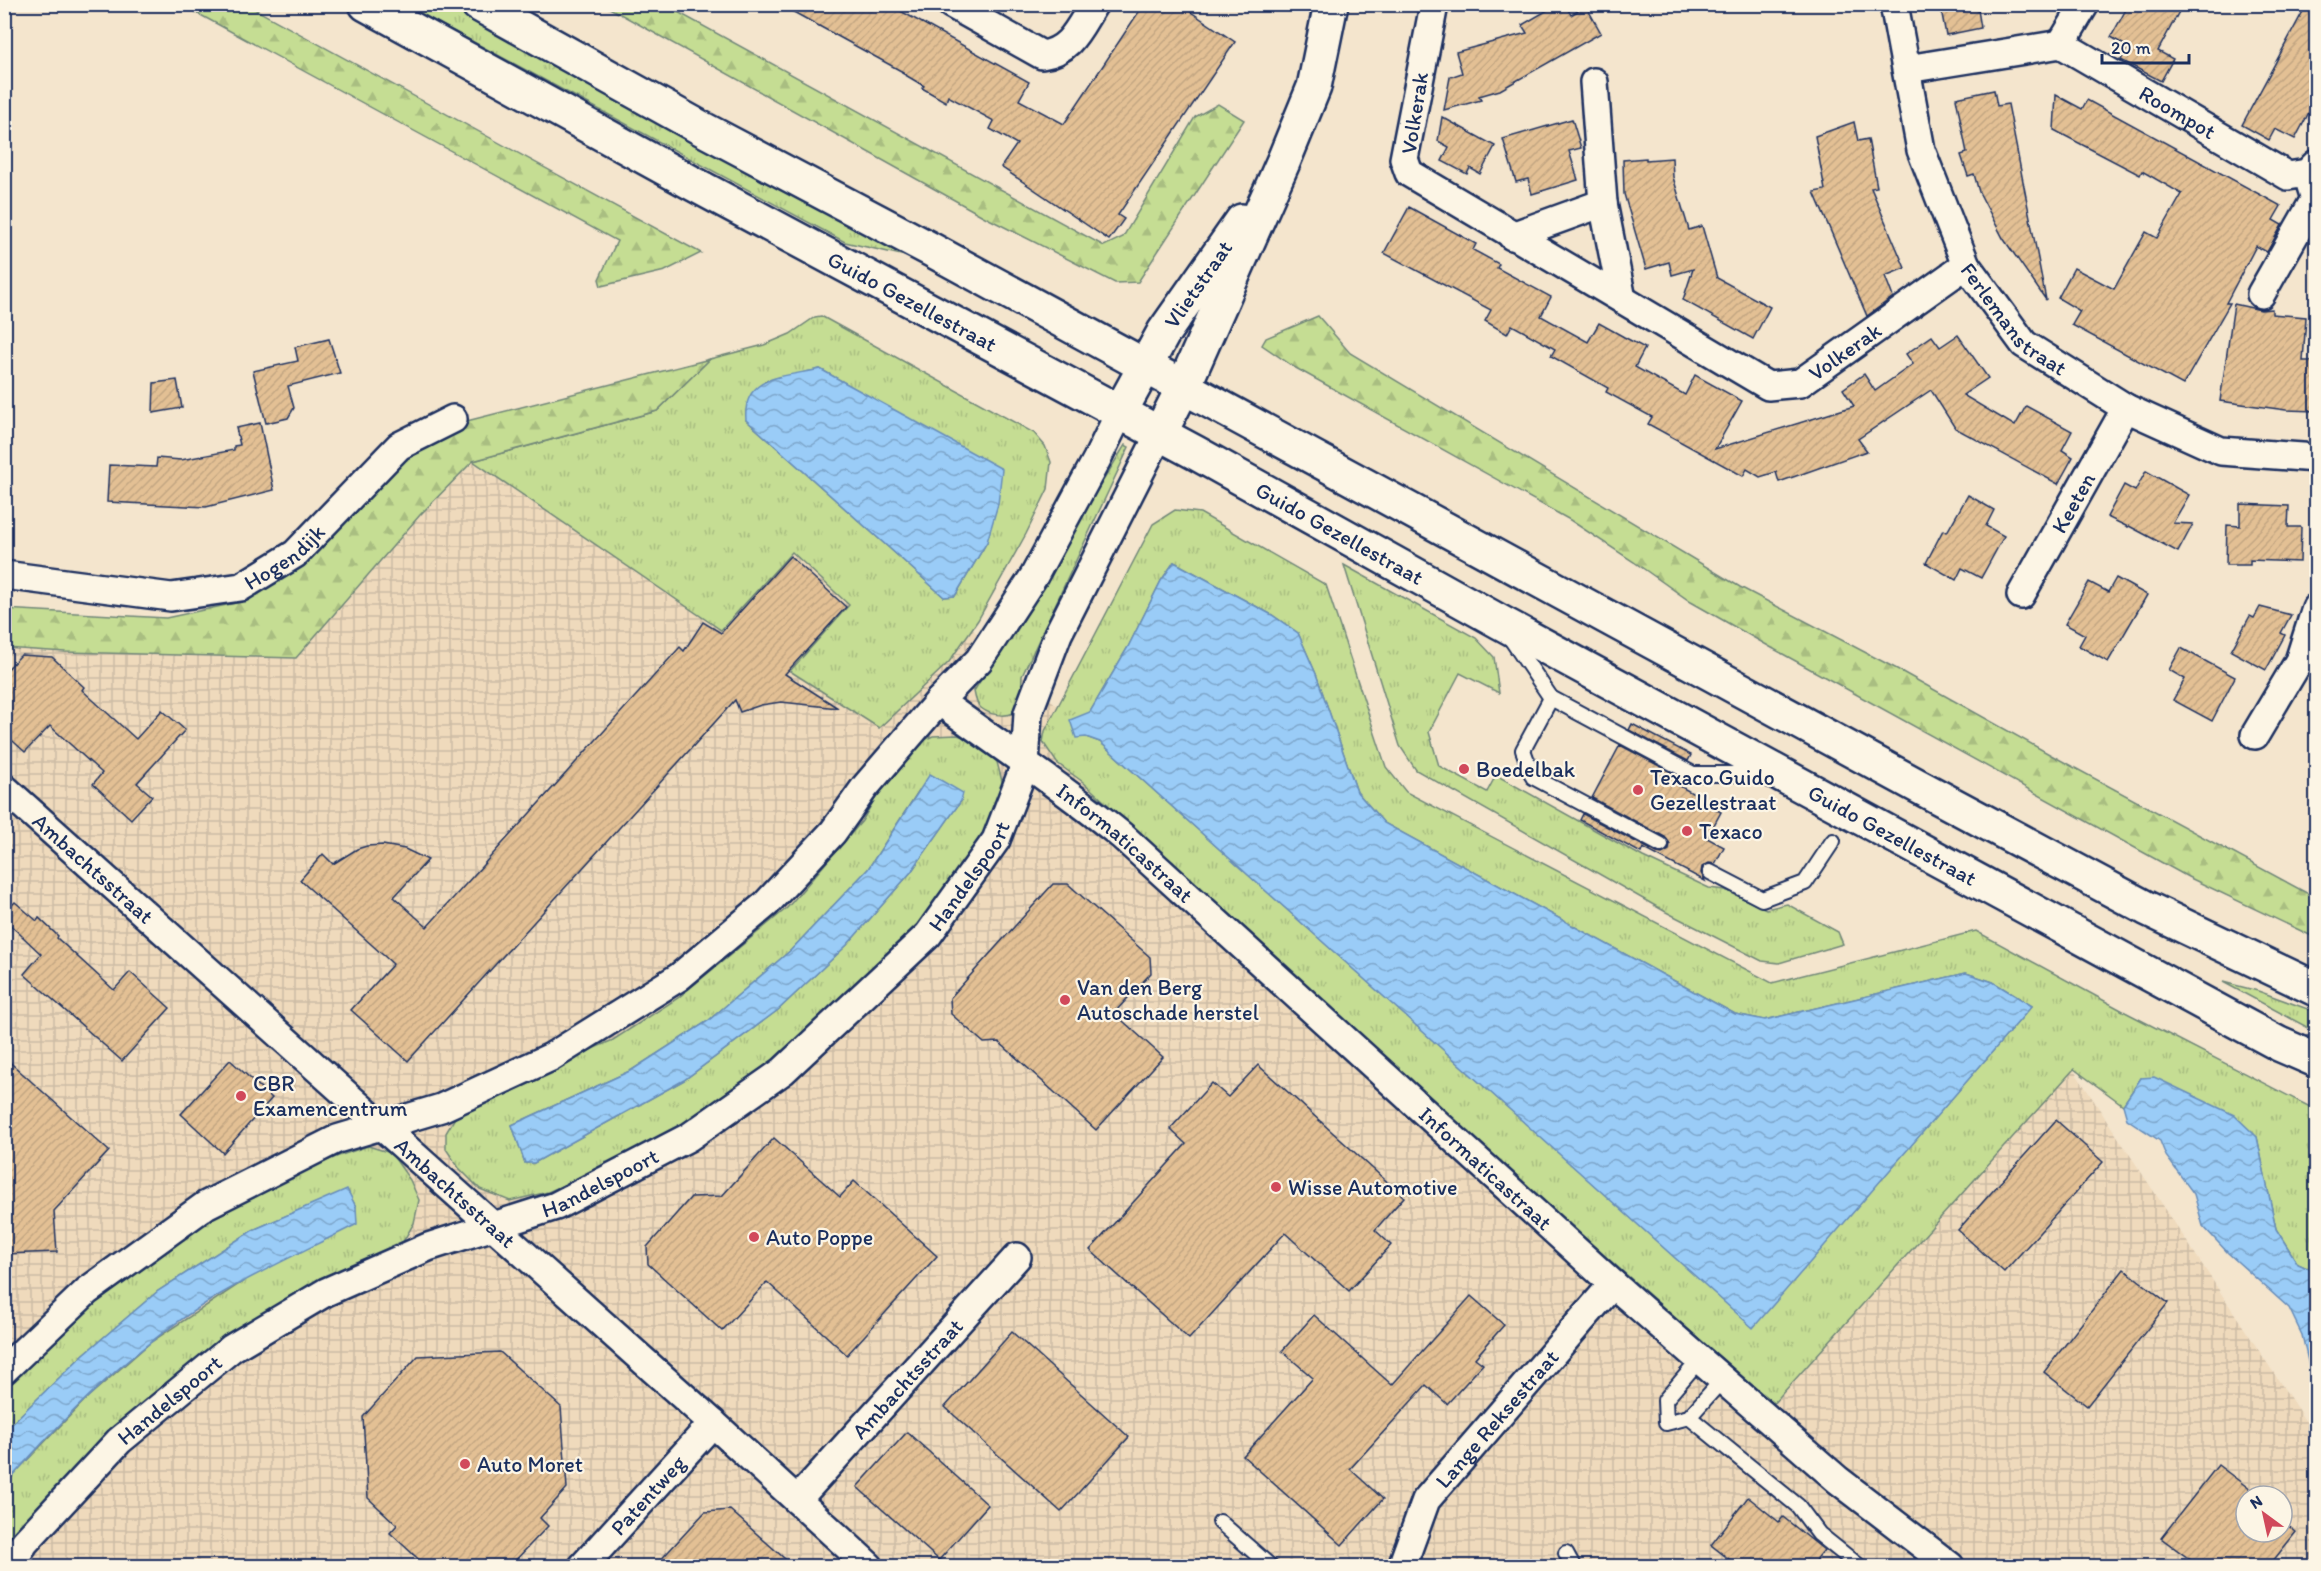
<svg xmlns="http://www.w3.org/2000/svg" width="2321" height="1571" font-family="Itim,sans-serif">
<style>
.industrial{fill:url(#industrial-grid);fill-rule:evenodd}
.grass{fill:url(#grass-tufts);stroke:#708678;stroke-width:1.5;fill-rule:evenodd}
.forest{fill:url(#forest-firs);stroke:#708678;stroke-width:1.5}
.water{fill:url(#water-waves);stroke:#678dba;stroke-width:1.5}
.building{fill:url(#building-hatch);stroke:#1b2f5e;stroke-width:1.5}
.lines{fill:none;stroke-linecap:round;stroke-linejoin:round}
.service-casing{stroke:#1b2f5e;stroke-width:18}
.minor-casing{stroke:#1b2f5e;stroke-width:32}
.tertiary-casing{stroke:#1b2f5e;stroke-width:38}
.secondary-casing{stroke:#1b2f5e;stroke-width:38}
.service{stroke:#fcf5e5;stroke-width:14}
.minor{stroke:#fcf5e5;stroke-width:27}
.tertiary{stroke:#fcf5e5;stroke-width:33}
.secondary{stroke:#fcf5e5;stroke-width:33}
.poi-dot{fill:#d1495b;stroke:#fcf5e5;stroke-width:2}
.labels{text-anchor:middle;stroke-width:4.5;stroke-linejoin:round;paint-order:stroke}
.street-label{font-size:22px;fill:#1b2f5e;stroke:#fcf5e5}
.poi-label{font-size:22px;fill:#1b2f5e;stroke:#fcf5e5;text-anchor:start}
</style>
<defs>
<pattern id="industrial-grid" width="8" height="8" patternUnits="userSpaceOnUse" patternTransform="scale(1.5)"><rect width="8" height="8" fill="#efdabc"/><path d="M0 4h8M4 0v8" fill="none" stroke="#ccbba4"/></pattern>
<pattern id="grass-tufts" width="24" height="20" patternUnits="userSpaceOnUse" patternTransform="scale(1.5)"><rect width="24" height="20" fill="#c5dd93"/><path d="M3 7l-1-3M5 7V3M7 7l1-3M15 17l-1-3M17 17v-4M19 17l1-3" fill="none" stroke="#a9be81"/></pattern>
<pattern id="forest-firs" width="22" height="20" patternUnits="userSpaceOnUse" patternTransform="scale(1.5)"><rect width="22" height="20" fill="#c5dd93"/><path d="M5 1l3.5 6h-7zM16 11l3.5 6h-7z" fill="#a9be81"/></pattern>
<pattern id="water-waves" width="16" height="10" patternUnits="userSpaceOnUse" patternTransform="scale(1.5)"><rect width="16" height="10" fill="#9accf7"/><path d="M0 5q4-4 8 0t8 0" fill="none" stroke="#7da6cb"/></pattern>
<pattern id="building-hatch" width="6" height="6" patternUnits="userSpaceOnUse" patternTransform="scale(1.5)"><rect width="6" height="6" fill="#e3c094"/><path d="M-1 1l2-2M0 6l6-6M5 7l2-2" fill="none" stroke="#c2a582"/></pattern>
</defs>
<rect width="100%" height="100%" fill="#f4e5cd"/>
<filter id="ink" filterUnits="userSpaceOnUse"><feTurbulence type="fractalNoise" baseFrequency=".0167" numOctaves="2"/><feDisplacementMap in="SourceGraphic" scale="12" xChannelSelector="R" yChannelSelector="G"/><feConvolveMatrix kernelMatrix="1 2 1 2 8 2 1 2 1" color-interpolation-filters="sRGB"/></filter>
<g filter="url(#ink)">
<!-- industrial -->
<path class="industrial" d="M 743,423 L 1753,1331 L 2036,1013 L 2316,1437 L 2316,1566 L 5,1566 L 5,643 L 245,649 L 485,443 ZM 2246,1496 L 2282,1496 L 2282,1532 L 2246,1532 Z"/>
<!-- grass -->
<g class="grass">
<polygon points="405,5 453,5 914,258 845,242"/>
<path d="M 821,316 L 1034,433 L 1045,446 L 1051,462 L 1048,489 L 1026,534 L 978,620 L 949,662 L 879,728 L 790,671 L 849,605 L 792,552 L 721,630 L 473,461 L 657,411 L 710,359 L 764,345 L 790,334 L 815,317 ZM 820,369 L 904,416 L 987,542 L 955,596 L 944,597 L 746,420 L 765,381 Z"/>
<path d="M 1125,445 L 1129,447 L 1022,676 C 1021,684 1023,697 1020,705 C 1015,720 991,716 981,708 C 976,704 975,697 974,691 Z"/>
<path d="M 1175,510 L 1200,513 L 1326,585 L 1386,767 L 1406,792 L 1772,983 L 1976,931 L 2125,1012 L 2316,1110 L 2316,1272 L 2298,1264 L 2276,1229 L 2257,1137 L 2141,1078 L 2123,1105 L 2074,1069 L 1773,1404 L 1553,1210 L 1083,782 L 1057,763 L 1043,742 L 1045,731 L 1153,524 ZM 1174,562 L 1272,615 L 1298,633 L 1316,674 L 1357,792 L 1384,823 L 1735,1014 L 1765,1020 L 1966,973 L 1993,982 L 2032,1006 L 1753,1327 L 1100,742 L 1086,737 L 1090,712 L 1128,647 L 1161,581 Z"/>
<polygon points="1344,565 1476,638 1494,657 1499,693 1460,673 1429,732 1439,766 1487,792 1496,775 1643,857 1709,888 1725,890 1766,909 1787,904 1838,932 1843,944 1779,963 1762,961 1666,912 1416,770 1400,746"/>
<path d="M 957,735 L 977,740 L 997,762 L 1003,785 L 1000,806 L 981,848 L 934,908 L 872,974 L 805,1037 L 723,1100 L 631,1155 L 548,1192 L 510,1201 L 480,1189 L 459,1168 L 446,1149 L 446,1133 L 460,1109 L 489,1093 L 613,1040 L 678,998 L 787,908 L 862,821 L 895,764 L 913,745 L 933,736 ZM 919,790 L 961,801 L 911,872 L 847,945 L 778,1010 L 684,1080 L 534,1163 L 525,1163 L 512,1125 L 632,1070 L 708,1021 L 791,950 L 868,869 Z"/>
<polygon points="2223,982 2258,991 2316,1012 2316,1032"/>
<path d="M 368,1146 L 391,1153 L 410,1180 L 419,1200 L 414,1223 L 400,1247 L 278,1307 L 5,1556 L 5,1485 L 13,1475 L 88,1397 L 151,1342 L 356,1207 L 347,1190 L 253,1230 L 158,1291 L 84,1354 L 5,1430 L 5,1382 C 27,1360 49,1336 73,1315 C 153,1243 266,1178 368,1146 Z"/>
</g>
<!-- forest -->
<g class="forest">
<polygon points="182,5 247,5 701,253 665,271 601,286 599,279 617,241"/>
<polygon points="604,5 665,5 1104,246 1123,237 1195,117 1218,104 1244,120 1138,282 1115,283 983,216"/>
<polygon points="1318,316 1350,353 1740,587 1897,669 2051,755 2316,898 2316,938 2188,877 1772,648 1691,602 1634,562 1570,520 1294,367 1262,345 1266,338"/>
<polygon points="710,359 657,411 473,461 420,515 296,658 65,652 5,648 4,609 166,618 245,601 298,559 403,451 455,424"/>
</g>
<!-- water -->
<g class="water">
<path d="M 820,369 L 1002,469 L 998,504 L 987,542 L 955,596 L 944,597 L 746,420 C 742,374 786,377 820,369 Z"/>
<polygon points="1174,562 1272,615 1298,633 1316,674 1357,792 1384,823 1735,1014 1765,1020 1966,973 1993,982 2032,1006 1753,1328 1100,742 1086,737 1076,738 1070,720 1090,712 1128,647 1161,581"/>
<polygon points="930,774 963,793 961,801 911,872 847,945 778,1010 684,1080 534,1163 525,1163 512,1125 632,1070 708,1021 791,950 868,869"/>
<polygon points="2154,1077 2234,1115 2257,1137 2276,1229 2298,1264 2316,1272 2316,1444 2308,1430 2311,1374 2302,1335 2289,1308 2228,1253 2203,1226 2194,1194 2166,1156 2160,1141 2127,1119 2123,1105 2141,1078"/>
<path d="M 347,1189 L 356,1207 L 357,1224 C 312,1247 264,1269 219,1295 C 137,1344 67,1413 5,1485 L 5,1430 L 84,1354 L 158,1291 L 253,1230 Z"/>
</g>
<!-- building -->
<g class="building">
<polygon points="779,4 888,4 1029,82 1019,100 1064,124 1144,4 1179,4 1235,42 1118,215 1124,219 1109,240 1001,167 1017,144 990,129 994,121 948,96 946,102 922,88 924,86 902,73 903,72"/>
<polygon points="1558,4 1565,4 1571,15 1586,6 1601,33 1500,90 1479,96 1481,100 1444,110 1450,77 1462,73 1456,52 1527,33 1522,25"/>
<polygon points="1940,4 1977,4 1981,28 1946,35"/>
<polygon points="2129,4 2183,4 2158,51 2173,59 2161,81 2121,60 2128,47 2111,37"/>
<polygon points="2307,4 2316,4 2316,99 2295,139 2275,129 2269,140 2242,125"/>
<polygon points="1994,90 1997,106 2008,104 2046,300 2003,238 1979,192 1974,174 1968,176 1961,155 1967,153 1956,98"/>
<polygon points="2056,95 2082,109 2087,100 2281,206 2273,220 2282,225 2267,252 2256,246 2226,303 2230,303 2183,385 2072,325 2080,311 2058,298 2074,268 2114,289 2146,232 2157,238 2182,194 2142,171 2140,175 2054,130"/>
<polygon points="1442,117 1495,146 1480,174 1470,168 1467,174 1442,161 1449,147 1438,141"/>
<polygon points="1572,119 1581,148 1569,151 1578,180 1532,194 1528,179 1516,182 1503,139"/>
<polygon points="1854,122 1858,141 1868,139 1877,187 1871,188 1905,268 1885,276 1893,297 1867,316 1814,192 1825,190 1815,136"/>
<polygon points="1646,158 1646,160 1672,158 1673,177 1689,230 1702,226 1717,278 1770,307 1753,339 1683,300 1693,269 1672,275 1669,262 1646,269 1624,194 1623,160"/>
<polygon points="1409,207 1476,244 1473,250 1499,264 1497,268 1551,297 1541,316 1588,342 1599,323 1624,337 1645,348 1635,367 1685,395 1695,375 1742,401 1715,449 1854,406 1843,389 1864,374 1875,391 1913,364 1906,354 1932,336 1940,347 1958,335 1988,378 1963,395 2015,426 2026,406 2072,431 2062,450 2073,457 2058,484 1955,428 1931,390 1858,439 1867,451 1779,482 1776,472 1760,477 1747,469 1743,476 1648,424 1652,417 1606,392 1608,388 1551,356 1555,349 1512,325 1507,334 1485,321 1491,310 1384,253"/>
<polygon points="2234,304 2261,310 2272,309 2272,314 2306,317 2303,361 2316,361 2316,411 2286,410 2220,401"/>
<polygon points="329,339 340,373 288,386 294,408 288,418 266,423 253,371 298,361 295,347"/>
<polygon points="177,380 182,408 153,413 154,383"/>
<polygon points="260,423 274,490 206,507 107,502 109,465 156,467 157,458 181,460 234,450 234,446 240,445 236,428"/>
<polygon points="2146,471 2189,495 2173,523 2193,524 2178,552 2129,526 2128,527 2107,517 2124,485 2135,491"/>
<polygon points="1968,495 1994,510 1986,526 2004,536 1981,578 1962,568 1956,580 1926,563 1943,530 1947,532"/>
<polygon points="2240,504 2289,506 2288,527 2301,527 2300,562 2250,560 2250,565 2226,565 2227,525 2240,526"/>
<polygon points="790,556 846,607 785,674 838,708 781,702 761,705 740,712 735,700 408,1061 351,1010 393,964 300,880 323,854 333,864 357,849 367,846 383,845 405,849 428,860 394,897 427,927 680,647 684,651 703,622 721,633"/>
<polygon points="2116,578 2147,595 2108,662 2079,646 2085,635 2065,624 2089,582 2108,592"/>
<polygon points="2260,607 2291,615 2281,633 2285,635 2266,670 2231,651 2250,616 2254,618"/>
<polygon points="2181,648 2235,677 2212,721 2173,700 2185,679 2169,670"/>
<polygon points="21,655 52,657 84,687 82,690 136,739 162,710 185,730 137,783 152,796 131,819 93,784 102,773 50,726 25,752 4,733 4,673"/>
<polygon points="1632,724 1691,755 1688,761 1629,730"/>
<polygon points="1620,745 1680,777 1676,784 1710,803 1709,806 1721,812 1707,838 1724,847 1715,864 1709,863 1702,867 1701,873 1705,881 1643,848 1641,853 1580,820 1583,814 1657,853 1662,854 1669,850 1670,844 1665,837 1592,798"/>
<polygon points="1053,884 1068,884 1150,957 1151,973 1114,1013 1163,1057 1096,1130 999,1042 984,1043 951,1014 950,998"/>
<polygon points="15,902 37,921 39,918 58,936 57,938 114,990 130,972 170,1008 122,1061 24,974 41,954 4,919 4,913"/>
<polygon points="4,1057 109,1151 54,1211 57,1252 4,1254"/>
<polygon points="230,1060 272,1098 223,1153 181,1114"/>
<polygon points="1258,1065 1404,1197 1375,1230 1391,1245 1349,1291 1285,1233 1189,1339 1090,1250 1186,1144 1170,1129 1212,1083 1228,1097"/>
<polygon points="2056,1120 2103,1162 2004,1272 1958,1230"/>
<polygon points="774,1138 840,1197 854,1181 937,1256 847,1355 767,1282 722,1331 648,1264 647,1247 691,1197 722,1196"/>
<polygon points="2124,1269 2168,1303 2087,1406 2044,1372"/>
<polygon points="1471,1296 1504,1325 1475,1358 1483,1364 1447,1404 1426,1385 1350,1469 1383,1499 1342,1545 1243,1456 1313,1378 1282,1351 1314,1315 1392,1385"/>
<polygon points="1012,1332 1129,1437 1061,1512 945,1407"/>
<polygon points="500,1352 561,1407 567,1488 540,1518 548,1526 510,1566 426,1566 390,1533 397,1525 368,1498 363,1417 418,1356"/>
<polygon points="907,1432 988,1505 939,1560 857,1487"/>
<polygon points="2218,1465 2259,1496 2246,1496 2246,1532 2282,1532 2282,1521 2296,1532 2269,1566 2199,1566 2161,1538"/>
<polygon points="1748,1497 1779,1522 1783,1517 1824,1550 1811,1566 1738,1566 1711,1545"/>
<polygon points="730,1510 793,1566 655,1566 705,1512"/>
</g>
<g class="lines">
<defs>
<g id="service">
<polyline points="1509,636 1551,698 1693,774 1765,774"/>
<polyline points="1551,698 1523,750 1533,777 1661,845"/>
<polyline points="1710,872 1762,899 1805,883 1833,841"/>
<polyline points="1700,1359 1665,1400 1666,1423 1689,1417 1723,1379"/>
<polyline points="1689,1417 1798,1506 1819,1534 1859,1566"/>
<polyline points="1220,1522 1270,1566"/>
<polyline points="1566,1553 1573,1566"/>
</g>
<g id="minor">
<path d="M 951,4 L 1042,55 C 1071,51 1079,27 1094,4"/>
<path id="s1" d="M 1894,4 L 1921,150 L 1966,265 L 2024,344 L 2126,408 L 2221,451 L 2316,458"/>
<path id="s2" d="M 1434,5 L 1404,159 L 1409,173 L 1768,386 L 1800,383 L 1966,265"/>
<polyline points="2061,44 2085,4"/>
<path id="s3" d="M 1907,69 L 2061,44 L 2288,176 L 2307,173 L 2316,164"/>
<polyline points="1594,82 1603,203 1622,299"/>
<polyline points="1512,236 1603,203"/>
<polyline points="2261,294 2315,199 2307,173"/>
<path id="s4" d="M 4,575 L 171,597 L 241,587 L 295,554 L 399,446 L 453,419"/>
<path id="s5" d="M 2021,595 L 2126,408"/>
<path id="s6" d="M 939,701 C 1000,746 1064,788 1122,836 L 1613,1284 L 1838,1480 L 1950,1566"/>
<polyline points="2255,735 2299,661 2316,608"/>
<path id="s7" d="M 4,788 L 713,1423 L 869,1566"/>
<polyline points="4,1370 87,1291 206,1205 337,1139 441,1108 551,1057 679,977 766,904 833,832 865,787 939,701 979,660 1034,576 1097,459 1120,412"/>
<path id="s8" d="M 797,1500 L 1017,1257"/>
<path id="s9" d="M 9,1566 L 25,1542 L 119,1441 L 232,1348 L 326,1292 L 428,1247 L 556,1206 L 689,1137 L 783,1071 L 928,935 L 996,840 L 1025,765 L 1028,713 L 1058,634 L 1160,433"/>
<path id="s10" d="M 583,1566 L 713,1423"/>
<path id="s11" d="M 1402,1566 L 1426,1500 L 1613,1284"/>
</g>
<g id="tertiary">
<path id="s12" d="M 1120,412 L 1164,332 L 1242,221"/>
<polyline points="1160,433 1183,388 1284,160 1314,87 1331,4"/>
</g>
<g id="secondary">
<path id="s13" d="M 366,4 L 692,183 L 1196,453 L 1500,622 L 2227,1016 L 2279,1044 L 2316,1060"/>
<polyline points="478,4 701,128 930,249 1916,785 2146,908 2316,989"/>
</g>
</defs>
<!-- service casing -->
<use href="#service" class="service-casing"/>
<!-- minor casing -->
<use href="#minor" class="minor-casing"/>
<!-- tertiary casing -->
<use href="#tertiary" class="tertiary-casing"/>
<!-- secondary casing -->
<use href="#secondary" class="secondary-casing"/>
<!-- service -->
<use href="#service" class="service"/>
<!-- minor -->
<use href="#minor" class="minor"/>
<!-- tertiary -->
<use href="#tertiary" class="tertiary"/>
<!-- secondary -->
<use href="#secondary" class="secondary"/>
</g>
</g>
<!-- markers -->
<g class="poi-dot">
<circle cx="1464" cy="769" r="6"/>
<circle cx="1638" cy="790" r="6"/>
<circle cx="1687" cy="831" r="6"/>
<circle cx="1065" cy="1000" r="6"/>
<circle cx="241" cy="1096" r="6"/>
<circle cx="1276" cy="1187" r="6"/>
<circle cx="754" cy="1237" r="6"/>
<circle cx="465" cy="1464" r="6"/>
</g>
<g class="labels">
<!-- street labels -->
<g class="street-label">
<text dy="8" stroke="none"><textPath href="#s3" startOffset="291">Roompot</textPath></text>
<text transform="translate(1414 113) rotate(-81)" y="8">Volkerak</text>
<text dy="8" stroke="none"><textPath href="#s12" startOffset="150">Vlietstraat</textPath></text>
<text dy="8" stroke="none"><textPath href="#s13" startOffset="622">Guido Gezellestraat</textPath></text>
<text dy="8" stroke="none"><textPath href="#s1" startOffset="345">Ferlemanstraat</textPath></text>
<text dy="8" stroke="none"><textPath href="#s2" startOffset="676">Volkerak</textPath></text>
<text dy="8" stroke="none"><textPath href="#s5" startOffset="106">Keeten</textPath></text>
<text dy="8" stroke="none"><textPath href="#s13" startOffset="1108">Guido Gezellestraat</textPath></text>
<text dy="8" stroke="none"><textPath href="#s4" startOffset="292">Hogendijk</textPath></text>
<text dy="8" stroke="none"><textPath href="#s13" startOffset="1738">Guido Gezellestraat</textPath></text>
<text dy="8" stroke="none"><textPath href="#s6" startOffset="234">Informaticastraat</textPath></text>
<text dy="8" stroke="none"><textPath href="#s7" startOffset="120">Ambachtsstraat</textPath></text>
<text dy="8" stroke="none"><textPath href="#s9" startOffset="1204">Handelspoort</textPath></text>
<text dy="8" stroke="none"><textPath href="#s6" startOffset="720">Informaticastraat</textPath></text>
<text dy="8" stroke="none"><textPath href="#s9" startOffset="718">Handelspoort</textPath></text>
<text dy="8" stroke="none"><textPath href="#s7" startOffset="606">Ambachtsstraat</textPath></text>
<text dy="8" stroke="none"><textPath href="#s8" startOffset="164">Ambachtsstraat</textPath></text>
<text dy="8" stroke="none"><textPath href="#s9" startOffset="232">Handelspoort</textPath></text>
<text dy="8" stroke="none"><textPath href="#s11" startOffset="178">Lange Reksestraat</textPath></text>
<text dy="8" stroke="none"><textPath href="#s10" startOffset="96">Patentweg</textPath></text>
</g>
<!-- poi labels -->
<g class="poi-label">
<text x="1476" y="777">Boedelbak</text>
<text x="1650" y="785">Texaco Guido<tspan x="1650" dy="25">Gezellestraat</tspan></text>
<text x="1699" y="839">Texaco</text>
<text x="1077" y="995">Van den Berg<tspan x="1077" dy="25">Autoschade herstel</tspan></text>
<text x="253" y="1091">CBR<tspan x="253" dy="25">Examencentrum</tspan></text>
<text x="1288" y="1195">Wisse Automotive</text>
<text x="766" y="1245">Auto Poppe</text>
<text x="477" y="1472">Auto Moret</text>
</g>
</g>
<!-- margin -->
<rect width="2321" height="1571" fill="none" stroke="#fcf5e5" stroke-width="24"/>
<rect x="12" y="12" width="2297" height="1547" fill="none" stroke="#1b2f5e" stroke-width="2" filter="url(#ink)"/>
<!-- north arrow -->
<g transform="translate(2264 1514) rotate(327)"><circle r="28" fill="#fcf5e5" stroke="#a2a6af" stroke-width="1.5"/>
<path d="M0-4.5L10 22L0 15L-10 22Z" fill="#d1495b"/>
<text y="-9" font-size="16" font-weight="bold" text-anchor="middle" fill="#1b2f5e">N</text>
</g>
<!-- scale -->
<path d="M2102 54v9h87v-9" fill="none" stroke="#1b2f5e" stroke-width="3"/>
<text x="2111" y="54" font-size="18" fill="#1b2f5e" stroke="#fcf5e5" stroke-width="4.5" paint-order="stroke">20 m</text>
</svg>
